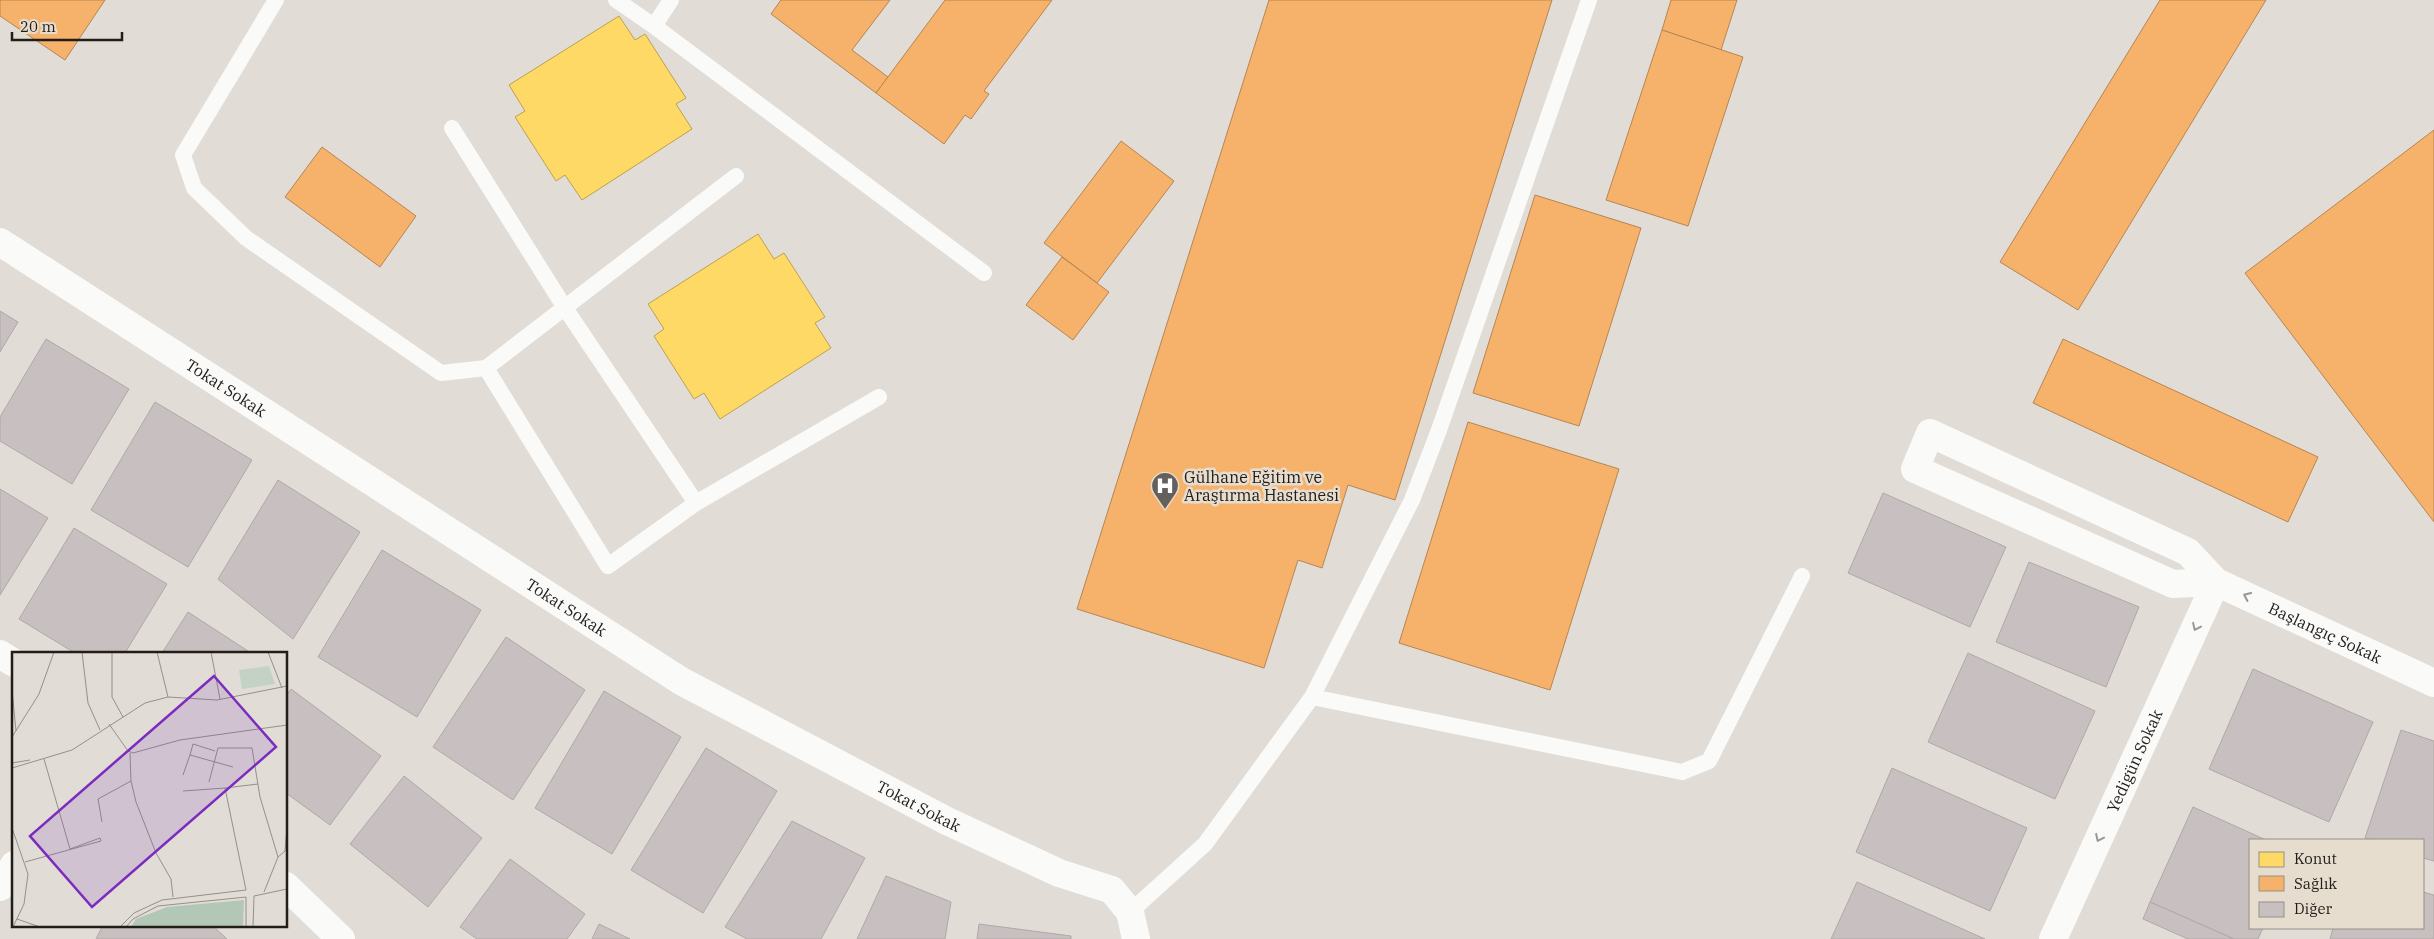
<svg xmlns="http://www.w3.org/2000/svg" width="2434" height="939" font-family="'IBM Plex Serif',serif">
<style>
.homes{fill:#ffd966;stroke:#bca14f}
.health{fill:#f6b26b;stroke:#b68552}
.building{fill:#c8bfc0;stroke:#aea9a7}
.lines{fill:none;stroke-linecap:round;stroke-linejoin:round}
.service{stroke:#fafaf9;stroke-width:16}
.minor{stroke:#fafaf9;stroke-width:28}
.oneway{stroke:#989794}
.labels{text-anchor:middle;stroke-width:5;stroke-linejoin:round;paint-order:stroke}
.street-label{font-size:16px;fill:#211d19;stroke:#e7ddcf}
.poi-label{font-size:16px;fill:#211d19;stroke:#e7ddcf;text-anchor:start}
.inset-road{fill:none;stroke:#94908a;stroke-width:1}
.view{fill:#7b2cbf;fill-opacity:0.15;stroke:#7b2cbf;stroke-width:2.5}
.inset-edge{fill:none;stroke:#211d19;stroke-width:2.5}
</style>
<rect width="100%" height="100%" fill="#e1dcd5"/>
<!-- homes -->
<g class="homes">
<polygon points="619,16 635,40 645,34 686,98 676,104 692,129 582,200 565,175 556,181 515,117 525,111 509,85"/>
<polygon points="758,234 774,259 784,253 825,317 815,323 831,348 720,419 704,393 694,399 654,336 664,329 648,304"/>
</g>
<!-- health -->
<g class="health">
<polygon points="0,0 105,0 65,60 0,16"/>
<polygon points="781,0 890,0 852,50 888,77 876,93 771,14"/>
<polygon points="945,0 1052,0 984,91 989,94 971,119 965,115 944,144 876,93"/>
<polygon points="1269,0 1552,0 1395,500 1348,485 1322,568 1298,560 1264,668 1077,609"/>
<polygon points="1671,0 1737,0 1721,50 1662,30"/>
<polygon points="2160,0 2266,0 2078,310 2000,262"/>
<polygon points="1662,30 1743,57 1688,226 1606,200"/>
<polygon points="2434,130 2434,522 2245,273"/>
<polygon points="1121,141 1174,181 1097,283 1044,243"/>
<polygon points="322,147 416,216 380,267 285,197"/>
<polygon points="1535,195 1641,228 1579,426 1473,393"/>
<polygon points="1062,257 1109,292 1073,340 1026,305"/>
<polygon points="2063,339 2318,457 2288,522 2033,403"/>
<polygon points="1468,422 1619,469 1550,690 1399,643"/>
</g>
<!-- building -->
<g class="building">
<polygon points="0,311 18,322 0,352"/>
<polygon points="46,339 129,389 72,484 0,441 0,417"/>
<polygon points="155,402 252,460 188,567 91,510"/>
<polygon points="278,480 360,532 293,639 218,579"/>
<polygon points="0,489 48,518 0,595"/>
<polygon points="1883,493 2006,547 1970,627 1848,573"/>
<polygon points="74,528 167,584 125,653 75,653 19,619"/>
<polygon points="382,550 481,610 417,717 318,657"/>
<polygon points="2029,562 2139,607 2106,687 1996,642"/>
<polygon points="188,612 251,653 162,653"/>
<polygon points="506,637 585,690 513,800 433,747"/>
<polygon points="1968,653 2095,711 2055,799 1928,742"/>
<polygon points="2253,669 2373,722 2329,822 2209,769"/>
<polygon points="291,689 381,756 330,825 286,793 286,696"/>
<polygon points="604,691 681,737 612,854 535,808"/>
<polygon points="2401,730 2434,741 2434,861 2423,858 2423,840 2371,840 2365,838"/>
<polygon points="706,748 777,791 703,913 631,870"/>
<polygon points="1892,768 2027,828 1990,911 1856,852"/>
<polygon points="404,776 482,838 428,907 350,844"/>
<polygon points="2193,807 2266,840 2250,840 2250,928 2263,928 2258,939 2234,939 2150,902"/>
<polygon points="792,821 865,858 821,939 747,939 725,927"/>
<polygon points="510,859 585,914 567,939 477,939 460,927"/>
<polygon points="886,876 951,902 945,939 857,939"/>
<polygon points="1857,882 1985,939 1831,939"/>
<polygon points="2423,892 2434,895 2434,939 2330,939 2333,928 2423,928"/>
<polygon points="2150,902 2234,939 2188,939 2143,919"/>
<polygon points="599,924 630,939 592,939"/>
<polygon points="979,924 1071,936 1071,939 977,939"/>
<polygon points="103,925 212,925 227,939 96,939"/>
</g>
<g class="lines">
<!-- service -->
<g class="service">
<polyline points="276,0 183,155 194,188 246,238 441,373 486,368 736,176"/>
<polyline points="616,0 654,26"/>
<polyline points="671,0 654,26 984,273"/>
<polyline points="452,128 565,308 696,503 879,397"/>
<polyline points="486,368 608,566 696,503"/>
<polyline points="1312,697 1682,772 1709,761 1802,576"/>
<polyline points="1130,912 1205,844 1312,697 1412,500 1439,430 1589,0"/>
</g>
<!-- minor -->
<g class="minor">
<path id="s1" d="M 0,242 L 681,681 L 947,821 L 1059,873 L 1112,890 L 1130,912 L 1136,939"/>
<path id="s2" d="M 2216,582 L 2173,584 L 1915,469 L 1930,433 L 2188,552 L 2216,582 L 2434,683"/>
<polyline points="0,654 14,663"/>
<polyline points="286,886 341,939"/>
<polyline points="0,887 14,865"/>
<path id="s3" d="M 2053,939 L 2216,582"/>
</g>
</g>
<!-- one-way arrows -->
<defs><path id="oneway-chevron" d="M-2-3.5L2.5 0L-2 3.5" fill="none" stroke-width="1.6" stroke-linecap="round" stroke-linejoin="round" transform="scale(1.25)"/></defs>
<g class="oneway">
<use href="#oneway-chevron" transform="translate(2247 596) rotate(-155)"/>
<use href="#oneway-chevron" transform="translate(2196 627) rotate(115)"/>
<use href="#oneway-chevron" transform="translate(2099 838) rotate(115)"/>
</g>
<!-- icons -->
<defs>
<symbol id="hospital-pin" viewBox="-11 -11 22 30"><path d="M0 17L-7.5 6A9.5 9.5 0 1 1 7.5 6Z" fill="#64605b" stroke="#e7ddcf"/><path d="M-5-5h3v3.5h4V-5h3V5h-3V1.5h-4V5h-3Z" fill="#fff"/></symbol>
</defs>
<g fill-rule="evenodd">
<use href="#hospital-pin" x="1149" y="470" width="32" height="43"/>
</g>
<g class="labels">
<!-- street labels -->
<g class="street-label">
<text dy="6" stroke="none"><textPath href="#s1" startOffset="269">Tokat Sokak</textPath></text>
<text dy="6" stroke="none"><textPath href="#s1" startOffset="674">Tokat Sokak</textPath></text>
<text dy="6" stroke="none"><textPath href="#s2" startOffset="810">Başlangıç Sokak</textPath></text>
<text dy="6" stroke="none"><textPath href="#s3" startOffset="196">Yedigün Sokak</textPath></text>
<text dy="6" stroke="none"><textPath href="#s1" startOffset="1079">Tokat Sokak</textPath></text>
</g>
<!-- poi labels -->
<g class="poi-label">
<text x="1184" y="483">Gülhane Eğitim ve<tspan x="1184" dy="18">Araştırma Hastanesi</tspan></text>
</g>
</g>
<!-- overview -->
<g transform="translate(12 652)">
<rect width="275" height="275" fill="#e1dcd5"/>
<path d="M 257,14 L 263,32 L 230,37 L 227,18 Z" fill="#c4d2c6"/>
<path d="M 232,248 L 231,275 L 119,275 L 124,267 L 155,255 Z" fill="#b3c7b7"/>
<path class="inset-road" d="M 70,0 L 76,51 L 88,78M 100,0 L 100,45 L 111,65M 145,0 L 156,45M 199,0 L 208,47M 256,0 L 270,36M 0,38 L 4,79M 97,72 L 116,99 L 121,101 L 168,88 L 275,73M 0,85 L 27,42 L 42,0M 118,101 L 119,129 L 124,150 L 144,201 L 159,227 L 161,245M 178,103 L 181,92 L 203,99M 32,107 L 58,197M 0,111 L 18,108M 0,116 L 60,98 L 133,51 L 156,45 L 205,48 L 275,34M 171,123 L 178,103 L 221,115M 197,130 L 206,96 L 240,96 L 248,145 L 266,205 L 252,240M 213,136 L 246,132M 90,170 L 86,147 L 119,129M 0,176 L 16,222 L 12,252 L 1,275M 266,205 L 273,199 L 275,175M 13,210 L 89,189 L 88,186 L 58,197M 5,267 L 28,275M 108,275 L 122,261 L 150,248 L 234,238 L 213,136 L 171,139M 114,275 L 121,267 L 146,254 L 234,245 L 234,275M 241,275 L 242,244 L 275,237"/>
<path class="view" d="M 202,24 L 264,95 L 80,255 L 18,184 Z"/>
<rect width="275" height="275" class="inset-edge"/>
</g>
<!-- legend -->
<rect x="2249" y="839" width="175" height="90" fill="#e7ddcf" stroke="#989086"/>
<rect x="2259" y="852" width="25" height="15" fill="#ffd966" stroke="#989086"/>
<text x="2294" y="864" font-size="15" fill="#211d19">Konut</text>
<rect x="2259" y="876" width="25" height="15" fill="#f6b26b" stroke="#989086"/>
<text x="2294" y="889" font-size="15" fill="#211d19">Sağlık</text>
<rect x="2259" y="902" width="25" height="15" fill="#c8bfc0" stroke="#989086"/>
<text x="2294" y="914" font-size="15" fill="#211d19">Diğer</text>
<!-- scale -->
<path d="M12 32v8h110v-8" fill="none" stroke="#211d19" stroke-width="2.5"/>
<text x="20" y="32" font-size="15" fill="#211d19" stroke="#e7ddcf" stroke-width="4" paint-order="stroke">20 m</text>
</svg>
